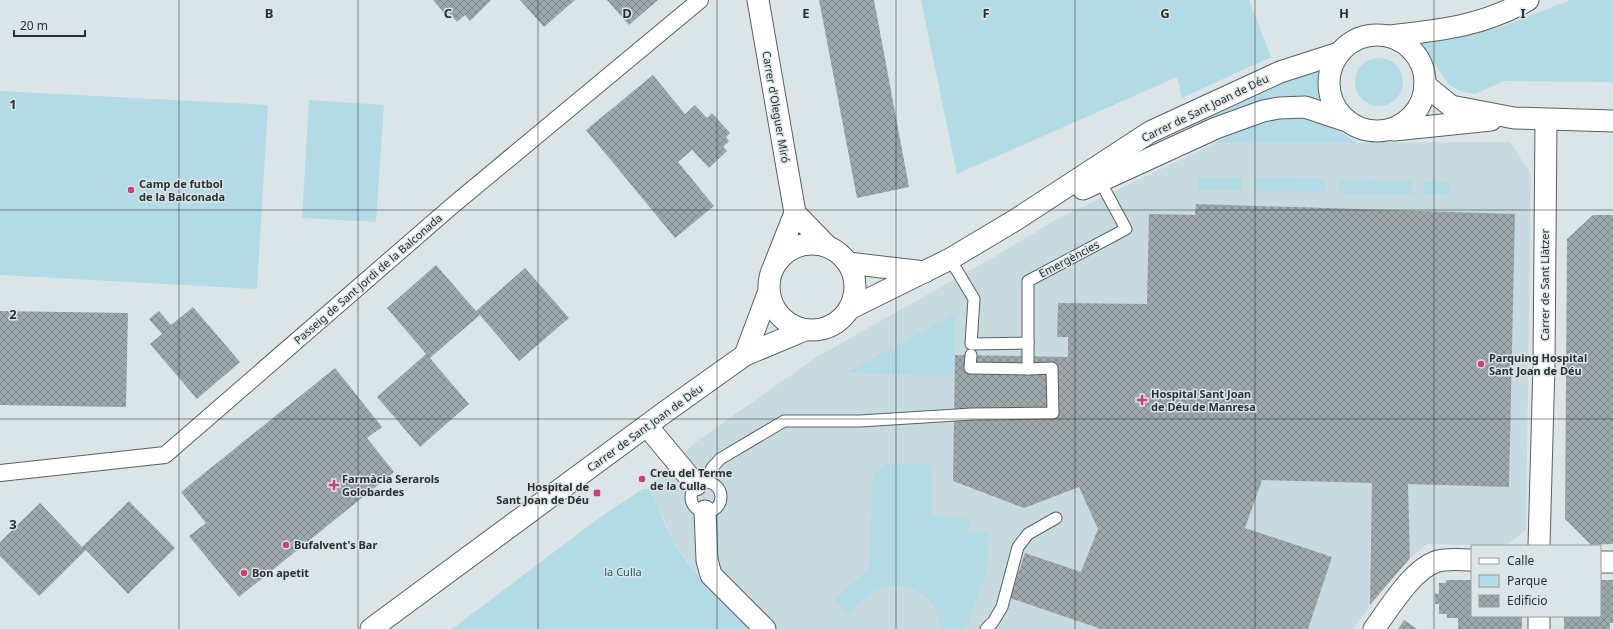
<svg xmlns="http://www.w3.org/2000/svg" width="1613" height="629" font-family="'Noto Sans',sans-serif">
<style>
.built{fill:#c7dadf}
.green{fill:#b3dbe5}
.building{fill:url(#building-cross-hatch)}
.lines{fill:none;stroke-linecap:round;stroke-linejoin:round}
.service-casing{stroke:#586163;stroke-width:13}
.pedestrian-casing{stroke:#586163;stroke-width:18}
.minor-casing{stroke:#586163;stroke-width:23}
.service{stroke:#fff;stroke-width:11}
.pedestrian{stroke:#fff;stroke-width:16}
.minor{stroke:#fff;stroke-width:21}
.grid{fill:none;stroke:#2b2f30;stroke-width:1;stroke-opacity:0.55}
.poi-dot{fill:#cd4072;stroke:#dbe5e8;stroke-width:1.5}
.labels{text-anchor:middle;stroke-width:3;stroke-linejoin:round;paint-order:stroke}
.street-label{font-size:11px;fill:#2b2f30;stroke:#dbe5e8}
.poi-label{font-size:11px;font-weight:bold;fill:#2b2f30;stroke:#dbe5e8;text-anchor:start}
.park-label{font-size:11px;fill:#225763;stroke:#dbe5e8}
.grid-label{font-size:13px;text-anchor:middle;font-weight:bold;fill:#2b2f30;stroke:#dbe5e8;stroke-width:3;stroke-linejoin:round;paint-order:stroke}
</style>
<defs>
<pattern id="building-cross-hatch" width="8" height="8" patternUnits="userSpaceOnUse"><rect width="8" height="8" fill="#9ea8ab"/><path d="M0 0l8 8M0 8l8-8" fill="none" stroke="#81898c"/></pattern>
</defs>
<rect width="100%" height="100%" fill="#dbe5e8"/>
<!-- built -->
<polygon class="built" points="1510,142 1531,174 1526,530 1505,546 1427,544 1410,558 1385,586 1353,629 750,629 722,601 693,569 675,544 652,494 647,489 696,442 815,358 994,257 1057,219 1215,143"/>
<!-- green -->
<g class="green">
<polygon points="921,0 1249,0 1271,57 1182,98 1177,77 957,174"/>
<polygon points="1570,0 1613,0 1613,82 1504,81 1475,94 1460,91 1448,84 1432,60 1417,42 1499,28"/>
<circle cx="1379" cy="82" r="24"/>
<polygon points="1322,69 1321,85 1324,99 1283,96 1255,102 1189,134 1183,124 1253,89"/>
<polygon points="0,91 268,105 257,289 0,275"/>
<polygon points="309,100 384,105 376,222 302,218"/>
<path d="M 1264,118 C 1280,118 1301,115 1317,121 C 1332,126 1345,135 1358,143 L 1215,143 L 1233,131 Z"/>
<polygon points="1198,177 1242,178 1241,191 1198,190"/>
<polygon points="1254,178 1325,179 1325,192 1254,191"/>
<polygon points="1339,179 1412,181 1412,194 1339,193"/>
<rect x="1424" y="181" width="25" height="13"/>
<polygon points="955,314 955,377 847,372"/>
<path d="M 887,463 L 932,465 L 932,515 L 970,517 L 968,531 L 989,532 L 987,571 L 967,626 L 964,629 L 941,629 C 936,577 871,571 850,617 L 834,600 L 869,569 L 873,475 Z"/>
<path d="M 643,489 L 647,489 L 652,494 C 660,511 666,529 675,544 C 694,576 724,603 750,629 L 452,629 L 603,515 Z"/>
</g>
<!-- building -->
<g class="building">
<polygon points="433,0 491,0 470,21 465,15 457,22 448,12 445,14"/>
<polygon points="520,0 575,0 544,27"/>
<polygon points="607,0 658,0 629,25"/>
<polygon points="819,0 874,0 909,187 857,198"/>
<polygon points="653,75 685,114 695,105 707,118 712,113 730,133 726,137 729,141 723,147 727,151 709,168 692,150 678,162 714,206 675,238 586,130"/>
<polygon points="1196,204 1515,214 1509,487 1408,484 1410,558 1370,605 1372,483 1262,480 1245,528 1332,557 1308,629 1101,629 1010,598 1025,553 1081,572 1098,529 1079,487 1024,508 953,481 955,355 1068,357 1068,337 1057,337 1058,303 1147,304 1149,214 1195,215"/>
<polygon points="1593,215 1613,215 1613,544 1591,545 1565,519 1567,239"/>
<polygon points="436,265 476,311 525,268 569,318 519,361 480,315 430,358 469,404 420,447 377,397 426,354 387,308"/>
<polygon points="193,307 240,362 197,399 150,344 162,334 149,319 159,311 171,325"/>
<polygon points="0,311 128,313 126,407 0,405"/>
<polygon points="335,368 382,427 367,438 394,472 239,597 189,536 206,523 181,492"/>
<polygon points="129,501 175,548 128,594 86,550 39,596 0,556 0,542 40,503 82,547"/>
<polygon points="1446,580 1472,580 1472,616 1522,616 1522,629 1458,629 1458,618 1447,618 1447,614 1439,614 1439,604 1435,604 1435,593 1439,594 1439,583 1446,583"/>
<polygon points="1600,580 1613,580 1613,623 1610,623 1610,629 1564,629 1564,616 1600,616"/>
<polygon points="1404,620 1417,629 1398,629"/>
</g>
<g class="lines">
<defs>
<g id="service">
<polyline points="950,259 974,299 971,344 1028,343 1028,281 1126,229 1100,181 1102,178"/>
<polyline points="971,355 970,368 1028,369 1028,343"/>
<polyline points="706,482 712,468 720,459 784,421 860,421 972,414 1053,413 1052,368 1028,369"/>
<circle cx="706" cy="497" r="15"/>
<polyline points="986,629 993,622 1002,607 1018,547 1028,534 1056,518"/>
</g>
<polyline id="pedestrian" points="0,473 165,455 452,206 700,0"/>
<g id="minor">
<polyline points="758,0 795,213 774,266"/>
<circle cx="1377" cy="83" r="48"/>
<path d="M 1390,36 C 1441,30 1483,26 1528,0"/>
<polyline points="1425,85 1451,106 1514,118 1613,121"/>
<polyline points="1394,130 1491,120"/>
<polyline points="1083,189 1216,128 1263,111 1279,108 1305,107 1347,121"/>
<polyline points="795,213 827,246"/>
<circle cx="812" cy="287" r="43"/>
<polyline points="848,263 925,272"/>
<polyline points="849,309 950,259 1017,219 1150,132 1280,72 1339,53"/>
<polyline points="745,355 769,291"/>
<polyline points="647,426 696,485"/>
<polyline points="705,511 707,560 711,575 765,629"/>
<polyline points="1539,546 1544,364 1546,120"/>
<polyline points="1600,562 1613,562"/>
<polyline points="1539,616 1539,629"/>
<polyline points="371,629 665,412 745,355 805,330"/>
<path d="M 1374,629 C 1389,609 1411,571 1435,562 C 1446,558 1460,560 1472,560"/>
</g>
</defs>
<!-- service casing -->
<use href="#service" class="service-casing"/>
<!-- pedestrian casing -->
<use href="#pedestrian" class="pedestrian-casing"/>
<!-- minor casing -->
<use href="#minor" class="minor-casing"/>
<!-- service -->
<use href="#service" class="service"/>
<!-- pedestrian -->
<use href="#pedestrian" class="pedestrian"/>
<!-- minor -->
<use href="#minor" class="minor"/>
</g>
<!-- grid -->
<path class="grid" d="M 179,0 L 179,629M 358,0 L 358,629M 538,0 L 538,629M 717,0 L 717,629M 896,0 L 896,629M 1075,0 L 1075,629M 1255,0 L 1255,629M 1434,0 L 1434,629M 0,210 L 1613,210M 0,419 L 1613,419"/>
<!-- markers -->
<g class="poi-dot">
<circle cx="131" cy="190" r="4"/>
<circle cx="1481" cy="364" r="4"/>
<path d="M1140 394h4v4h4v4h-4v4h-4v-4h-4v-4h4z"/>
<circle cx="642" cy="479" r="4"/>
<path d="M332 479h4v4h4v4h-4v4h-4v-4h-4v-4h4z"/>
<rect x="593" y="489" width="8" height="8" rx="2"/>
<circle cx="286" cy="545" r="4"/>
<circle cx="244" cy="573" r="4"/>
</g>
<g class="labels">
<!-- street labels -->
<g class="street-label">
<text transform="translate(776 107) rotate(80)" y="4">Carrer d'Oleguer Miró</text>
<text transform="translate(1205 108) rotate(-26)" y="4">Carrer de Sant Joan de Déu</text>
<text transform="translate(1069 259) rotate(-28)" y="4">Emergències</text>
<text transform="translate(368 279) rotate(-41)" y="4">Passeig de Sant Jordi de la Balconada</text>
<text transform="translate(1545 285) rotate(-90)" y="4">Carrer de Sant Llàtzer</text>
<text transform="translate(645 428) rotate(-36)" y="4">Carrer de Sant Joan de Déu</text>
</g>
<!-- poi labels -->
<g class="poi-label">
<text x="139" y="188">Camp de futbol<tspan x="139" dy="13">de la Balconada</tspan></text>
<text x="1489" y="362">Parquing Hospital<tspan x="1489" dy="13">Sant Joan de Déu</tspan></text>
<text x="1151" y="398">Hospital Sant Joan<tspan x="1151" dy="13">de Déu de Manresa</tspan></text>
<text x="650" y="477">Creu del Terme<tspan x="650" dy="13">de la Culla</tspan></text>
<text x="342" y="483">Farmàcia Serarols<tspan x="342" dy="13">Golobardes</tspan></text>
<text x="589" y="491" text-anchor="end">Hospital de<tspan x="589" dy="13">Sant Joan de Déu</tspan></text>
<text x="294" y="549">Bufalvent's Bar</text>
<text x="252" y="577">Bon apetit</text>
</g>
<!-- park labels -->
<g class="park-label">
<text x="623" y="576">la Culla</text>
</g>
</g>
<g class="grid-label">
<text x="269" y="18">B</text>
<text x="448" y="18">C</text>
<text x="627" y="18">D</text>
<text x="806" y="18">E</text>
<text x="986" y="18">F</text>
<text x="1165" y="18">G</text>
<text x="1344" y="18">H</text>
<text x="1523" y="18">I</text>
<text x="13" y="109">1</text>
<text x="13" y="319">2</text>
<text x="13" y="529">3</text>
</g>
<!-- legend -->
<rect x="1471" y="545" width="130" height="72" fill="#dbe5e8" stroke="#959c9e"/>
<rect x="1479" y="558" width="20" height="6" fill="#ffffff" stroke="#959c9e"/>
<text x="1507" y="565" font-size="12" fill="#2b2f30">Calle</text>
<rect x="1479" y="575" width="20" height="12" fill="#b3dbe5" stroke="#959c9e"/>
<text x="1507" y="585" font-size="12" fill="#2b2f30">Parque</text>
<rect x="1479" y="595" width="20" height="12" fill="url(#building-cross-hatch)" stroke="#959c9e"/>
<text x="1507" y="605" font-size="12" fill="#2b2f30">Edificio</text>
<!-- scale -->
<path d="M14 30v6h71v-6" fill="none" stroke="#2b2f30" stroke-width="2"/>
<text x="20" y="30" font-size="12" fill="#2b2f30" stroke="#dbe5e8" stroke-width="3" paint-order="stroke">20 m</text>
</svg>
